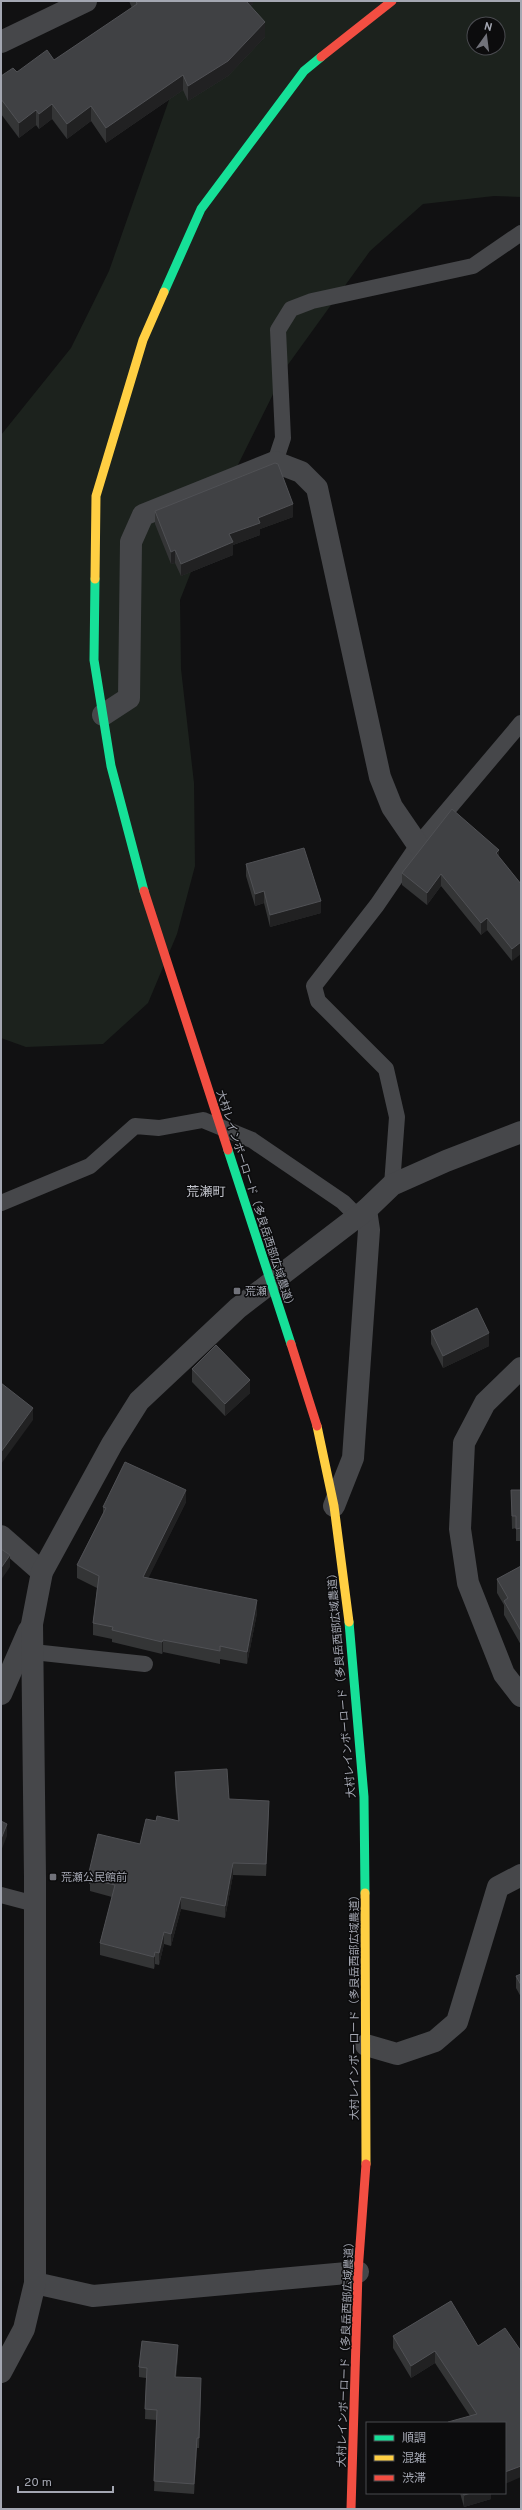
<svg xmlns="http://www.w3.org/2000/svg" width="522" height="2510" font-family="Overpass,'Noto Sans JP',sans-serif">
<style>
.green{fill:#1c221d;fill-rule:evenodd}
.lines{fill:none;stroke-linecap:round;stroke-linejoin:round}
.lane{stroke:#46474a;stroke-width:16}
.street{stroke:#46474a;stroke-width:22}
.fast{stroke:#16e098;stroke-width:9}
.slow{stroke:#ffcf43;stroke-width:9}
.jam{stroke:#f24e42;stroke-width:9}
.fast-bridge{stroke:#16e098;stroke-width:9}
.jam-bridge{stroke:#f24e42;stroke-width:9}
.wall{fill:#343536}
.shaded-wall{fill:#212122}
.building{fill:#404144;stroke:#505155}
.poi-dot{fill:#71727a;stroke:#0c0c0d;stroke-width:1.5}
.labels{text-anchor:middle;stroke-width:3;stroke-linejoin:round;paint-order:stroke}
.street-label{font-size:11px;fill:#a4a7b2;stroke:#0c0c0d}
.poi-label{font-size:11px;fill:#a4a7b2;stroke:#0c0c0d;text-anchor:start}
.quarter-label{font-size:13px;fill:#c4c6ce;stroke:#0c0c0d}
</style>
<rect width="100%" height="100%" fill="#111112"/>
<!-- green -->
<path class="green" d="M 195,1 L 521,1 L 521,197 L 494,196 L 423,204 L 370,251 L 287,366 L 215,511 L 180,600 L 181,669 L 194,783 L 195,866 L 177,934 L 148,1003 L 103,1044 L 26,1047 L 1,1038 L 1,435 L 71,348 L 109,271 L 169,100 ZM 474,24 L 498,24 L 498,48 L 474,48 Z"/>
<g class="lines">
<!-- lane -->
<g class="lane">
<polyline points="275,462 283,438 278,330 291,309 312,301 473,266 521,233"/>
<polyline points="392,1185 397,1117 386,1069 318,1001 314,986 377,905 418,845 521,723"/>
<polyline points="1,1203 90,1166 135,1126 159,1128 203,1120 252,1140 343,1202 357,1216"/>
<polyline points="33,1652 145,1664"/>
<polyline points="1,1895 35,1904"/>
</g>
<!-- street -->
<g class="street">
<polyline points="1,42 86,1"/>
<polyline points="103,715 129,698 131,542 143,515 275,462 301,472 317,488 380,777 392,807 418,845"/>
<polyline points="521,1368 485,1403 464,1443 460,1529 468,1583 504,1674 521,1696"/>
<polyline points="334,1506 353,1458 369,1230 366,1210"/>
<polyline points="1,1536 42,1572"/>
<polyline points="1,1694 29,1630"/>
<polyline points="366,2045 397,2054 435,2041 457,2022 498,1887 521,1875"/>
<polyline points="35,2283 93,2296 358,2272"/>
<polyline points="1,2372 24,2329 35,2283 35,1877 32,1624 42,1572 112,1444 139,1401 238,1308 366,1210 392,1185 446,1161 521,1132"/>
</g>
<!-- fast -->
<g class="fast">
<polyline points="164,292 201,209 304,71 321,57"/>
<polyline points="95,579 94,660 111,766 144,891"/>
<polyline points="349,1622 364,1797 365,1893"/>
</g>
<!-- slow -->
<g class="slow">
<polyline points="95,579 96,496 143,340 164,292"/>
<polyline points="317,1426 334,1506 349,1622"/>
<polyline points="365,1893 366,2164"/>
</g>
<!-- jam -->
<g class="jam">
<polyline points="321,57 392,1"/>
<polyline points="351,2509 358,2272 366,2164"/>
</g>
<!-- fast-bridge -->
<polyline class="fast-bridge" points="228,1150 291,1344"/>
<!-- jam-bridge -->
<g class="jam-bridge">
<polyline points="144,891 228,1150"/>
<polyline points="291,1344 317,1426"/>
</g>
</g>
<!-- wall -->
<g class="wall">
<polygon points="129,1 253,1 253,4 250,6 265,37 228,76 188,101 183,90 106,143 91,121 67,139 52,119 39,129 36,125 19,138 1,114 1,76 17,72 54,60 132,8"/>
<polygon points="155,511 293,517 260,529 260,535 233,545 233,555 181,576 175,563 171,564 155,524"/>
<polygon points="499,857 521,884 512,961 487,930 481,935 441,886 427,905 402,885 402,873"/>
<polygon points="246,864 321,913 270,927 264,903 255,906 246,876"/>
<polygon points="431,1331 489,1346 443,1368 431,1344"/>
<polygon points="192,1369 250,1393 225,1416 192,1382"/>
<polygon points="511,1490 521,1490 521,1541 516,1541 516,1528 512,1529"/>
<polygon points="186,1502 148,1578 257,1613 247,1664 220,1659 220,1664 163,1652 162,1654 112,1642 112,1639 93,1635 93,1623 97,1588 77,1578 77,1565 103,1513 103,1507"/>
<polygon points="521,1566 521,1645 504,1615 504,1605 497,1593 497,1579"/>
<polygon points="175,1772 229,1799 269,1813 266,1876 233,1875 225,1918 181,1909 171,1946 164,1944 159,1965 155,1964 154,1969 100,1955 100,1943 112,1897 90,1891 90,1884 89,1884 89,1872 140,1844 156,1821 178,1821 175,1785"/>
<polygon points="521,1974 521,1997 516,1988 516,1976"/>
<polygon points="451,2301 505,2484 470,2416 435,2363 411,2378 393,2348 393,2336"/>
<polygon points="178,2355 176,2377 201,2388 199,2448 197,2448 194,2494 154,2491 157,2420 145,2419 146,2378 139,2377 139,2367"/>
<polygon points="460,2493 491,2493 491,2499 464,2507"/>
</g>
<!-- shaded-wall -->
<g class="shaded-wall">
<polygon points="241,1 253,1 253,4 241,10"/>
<polygon points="265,22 265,37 228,76 188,101 188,86"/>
<polygon points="183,75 183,90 106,143 106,128"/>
<polygon points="52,104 52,119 39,129 39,114"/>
<polygon points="91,106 91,121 67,139 67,124"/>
<polygon points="36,110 36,125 19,138 19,123"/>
<polygon points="293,504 293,517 260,529 260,535 233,545 233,555 181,576 181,564 229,534 258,518"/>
<polygon points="175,550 175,563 171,564 171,552"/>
<polygon points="499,850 499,862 496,853"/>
<polygon points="441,874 441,886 427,905 427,893"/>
<polygon points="264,891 264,903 255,906 255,894"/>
<polygon points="321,901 321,913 270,927 270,915"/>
<polygon points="487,918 487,930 481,935 481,923"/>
<polygon points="521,942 521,954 512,961 512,949"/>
<polygon points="489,1333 489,1346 443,1368 443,1356"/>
<polygon points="250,1380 250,1393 225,1416 225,1404"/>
<polygon points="33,1408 33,1420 1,1464 1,1452"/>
<polygon points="186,1490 186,1502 143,1589 143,1577"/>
<polygon points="10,1555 10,1567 1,1580 1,1568"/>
<polygon points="257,1600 257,1613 247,1664 247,1652"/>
<polygon points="163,1640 163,1652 162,1654 162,1642"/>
<polygon points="269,1801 269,1813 266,1876 266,1864"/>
<polygon points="7,1824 7,1836 1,1851 1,1839"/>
<polygon points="233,1863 233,1875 225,1918 225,1906"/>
<polygon points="181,1897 181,1909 171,1946 171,1934"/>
<polygon points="164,1932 164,1944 159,1965 159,1953"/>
<polygon points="155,1952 155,1964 154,1969 154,1957"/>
<polygon points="178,2345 178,2355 175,2387 175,2377"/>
<polygon points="435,2351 435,2363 411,2378 411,2366"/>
<polygon points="201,2378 201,2388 199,2448 199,2438"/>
<polygon points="197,2438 197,2448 194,2494 194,2484"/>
<polygon points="521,2466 521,2477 505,2484 505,2472"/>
<polygon points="471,2493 491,2493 491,2499 464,2507 464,2495"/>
</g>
<!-- building -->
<g class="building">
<polygon points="136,1 246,1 265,22 228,61 188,86 183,75 106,128 91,106 67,124 52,104 39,114 36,110 19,123 1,99 1,76 13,68 17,72 47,50 54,60 137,4"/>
<polygon points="275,463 278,464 293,504 258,518 260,523 229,534 233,542 181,564 175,550 171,552 155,511"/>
<polygon points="452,809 499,850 496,853 521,884 521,942 512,949 487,918 481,923 441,874 427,893 402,873"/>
<polygon points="304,848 321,901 270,915 264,891 255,894 246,864"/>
<polygon points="477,1308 489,1333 443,1356 431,1331"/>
<polygon points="216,1345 250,1380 225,1404 192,1369"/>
<polygon points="1,1383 33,1408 1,1452"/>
<polygon points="125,1462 186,1490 143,1577 257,1600 247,1652 220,1646 220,1651 163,1640 162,1642 112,1630 113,1627 93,1623 99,1576 77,1565 106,1508 103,1507"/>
<polygon points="511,1490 521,1490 521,1528 516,1529 516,1516 512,1516"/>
<polygon points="1,1549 10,1555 1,1568"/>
<polygon points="521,1566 521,1631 504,1601 508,1598 497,1579"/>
<polygon points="227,1769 229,1799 269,1801 266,1864 233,1863 225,1906 181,1897 171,1934 164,1932 159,1953 155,1952 154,1957 100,1943 115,1885 90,1879 91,1872 89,1872 98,1834 140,1844 146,1819 156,1821 157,1816 179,1821 175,1772"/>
<polygon points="1,1821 7,1824 1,1839"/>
<polygon points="521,1974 521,1985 516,1976"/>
<polygon points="451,2301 478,2346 505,2328 521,2351 521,2466 505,2472 505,2423 448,2423 448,2422 477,2414 435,2351 411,2366 393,2336"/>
<polygon points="142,2341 178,2345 175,2377 201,2378 199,2438 197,2438 194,2484 154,2481 157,2410 145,2409 147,2368 139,2367"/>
<polygon points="463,2493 471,2493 464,2495"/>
</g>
<!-- markers -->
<g class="poi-dot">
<rect x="233" y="1287" width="8" height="8" rx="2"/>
<rect x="49" y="1873" width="8" height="8" rx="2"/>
</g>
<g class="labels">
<!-- street labels -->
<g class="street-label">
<text transform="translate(256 1200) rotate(72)" y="4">大村レインボーロード（多良岳西部広域農道）</text>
<text transform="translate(341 1683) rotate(-95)" y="4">大村レインボーロード（多良岳西部広域農道）</text>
<text transform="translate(354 2005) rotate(-90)" y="4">大村レインボーロード（多良岳西部広域農道）</text>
<text transform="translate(345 2352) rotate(-88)" y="4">大村レインボーロード（多良岳西部広域農道）</text>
</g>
<!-- poi labels -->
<g class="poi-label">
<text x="245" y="1295">荒瀬</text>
<text x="61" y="1881">荒瀬公民館前</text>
</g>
<!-- quarter labels -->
<g class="quarter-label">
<text x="206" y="1196">荒瀬町</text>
</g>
</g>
<!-- border -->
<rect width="522" height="2510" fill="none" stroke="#a4a7b2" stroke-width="4"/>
<!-- legend -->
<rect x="366" y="2422" width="140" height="72" fill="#0c0c0d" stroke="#494a4f"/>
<rect x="374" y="2435" width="20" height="6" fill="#16e098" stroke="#494a4f"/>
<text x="402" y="2442" font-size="12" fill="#a4a7b2">順調</text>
<rect x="374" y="2455" width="20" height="6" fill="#ffcf43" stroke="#494a4f"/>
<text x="402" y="2462" font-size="12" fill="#a4a7b2">混雑</text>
<rect x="374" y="2475" width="20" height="6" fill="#f24e42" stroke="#494a4f"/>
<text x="402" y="2482" font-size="12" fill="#a4a7b2">渋滞</text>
<!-- north arrow -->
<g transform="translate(486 36) rotate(14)"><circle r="19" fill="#0c0c0d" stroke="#494a4f"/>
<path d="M0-3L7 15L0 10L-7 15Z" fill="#71727a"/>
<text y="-6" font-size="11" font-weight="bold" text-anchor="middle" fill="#a4a7b2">N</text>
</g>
<!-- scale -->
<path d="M18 2486v6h95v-6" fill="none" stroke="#a4a7b2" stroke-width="2"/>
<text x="24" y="2486" font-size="12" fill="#a4a7b2" stroke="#0c0c0d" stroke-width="3" paint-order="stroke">20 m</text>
</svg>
